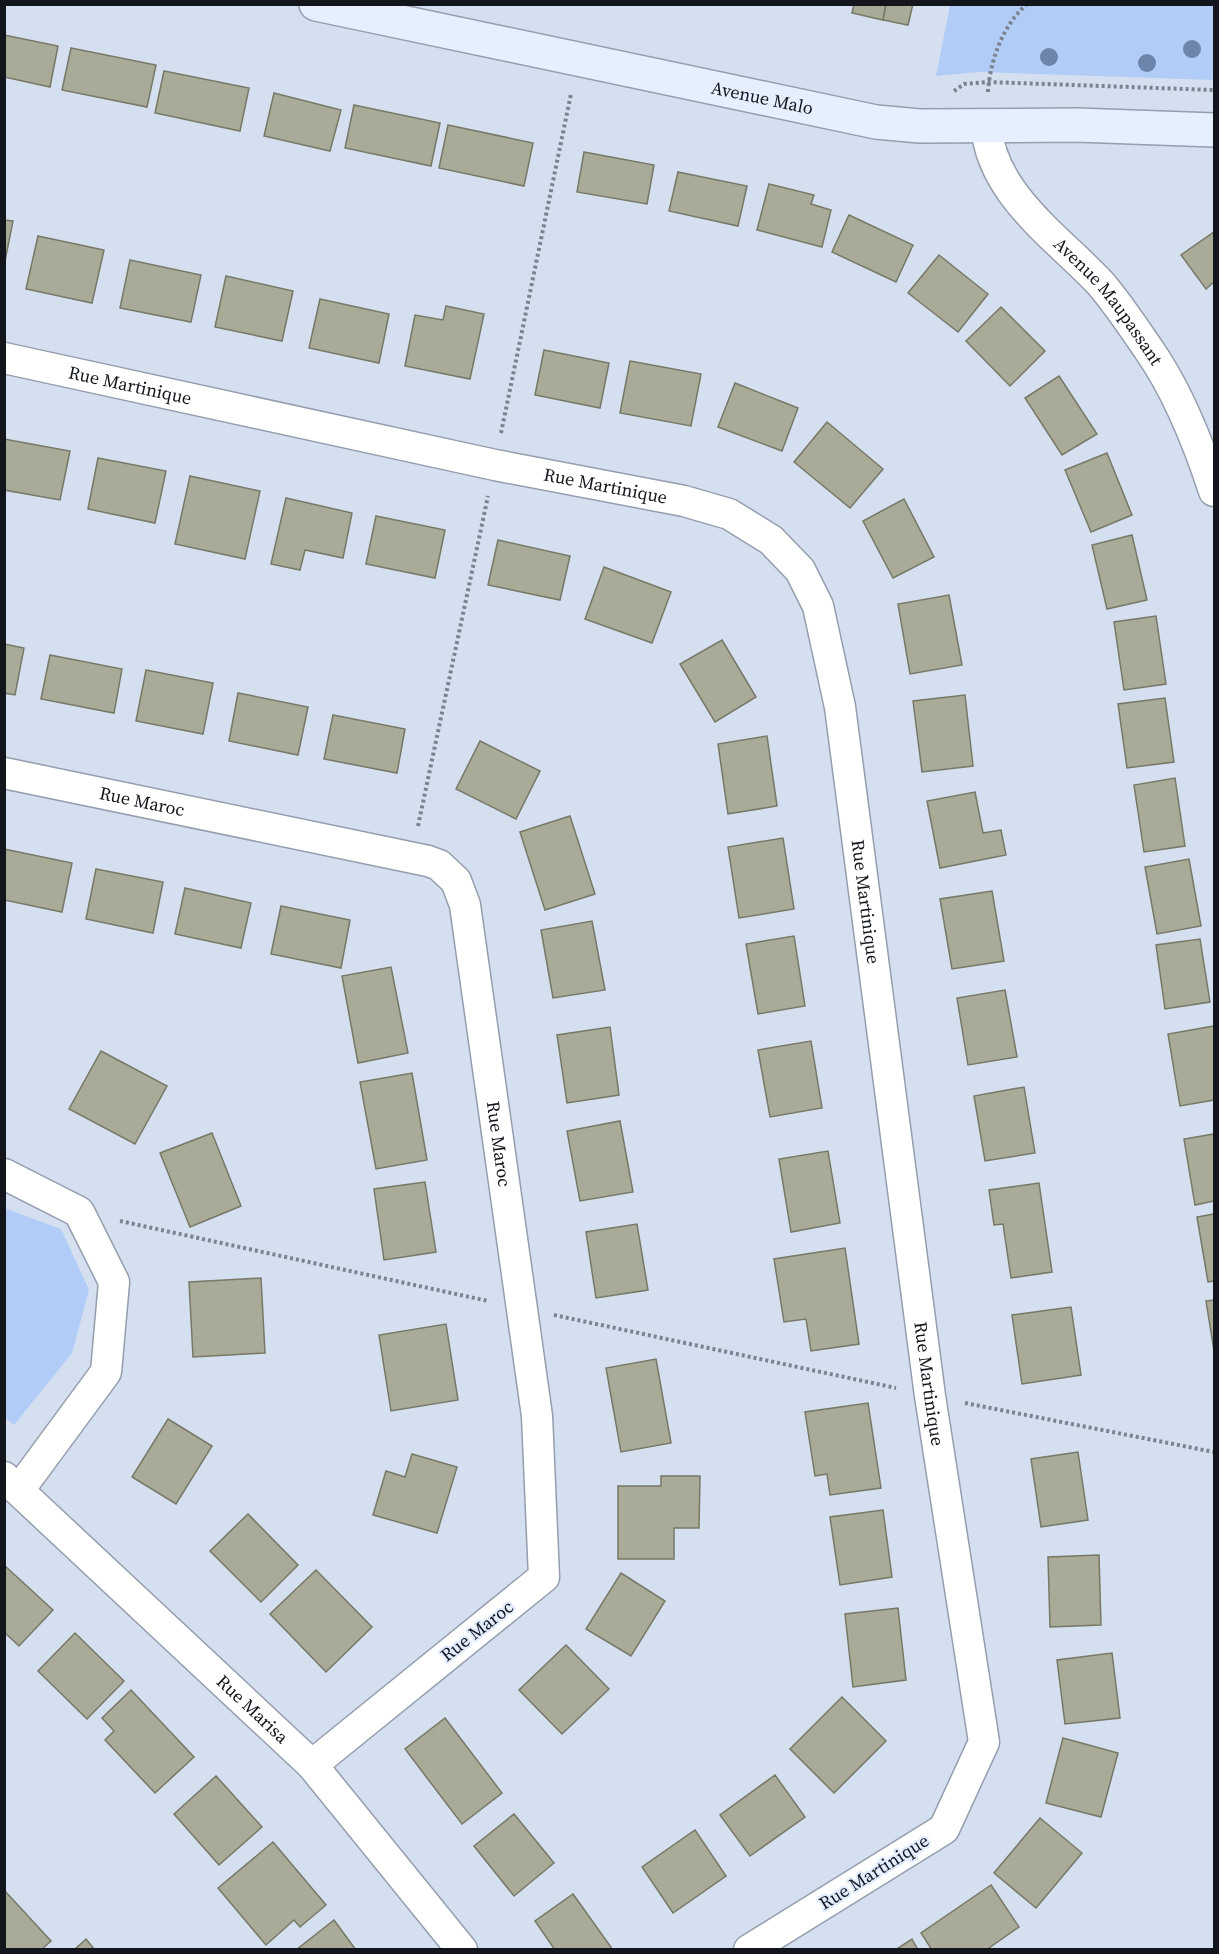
<svg xmlns="http://www.w3.org/2000/svg" width="1219" height="1954" font-family="'Source Serif 4',serif">
<style>
.green{fill:#b1ccf7}
.building{fill:#a9aa97;stroke:#777866;stroke-width:1.5}
.lines{fill:none;stroke-linecap:round;stroke-linejoin:round}
.street-casing{stroke:#949eae;stroke-width:33}
.secondary-casing{stroke:#949eae;stroke-width:36}
.path{stroke:#7b838f;stroke-width:4;stroke-dasharray:3 3;stroke-linecap:butt}
.street{stroke:#fff;stroke-width:30}
.secondary{stroke:#e6effd;stroke-width:33}
.tree{fill:#6d85aa}
.labels{text-anchor:middle;stroke-width:4.5;stroke-linejoin:round;paint-order:stroke}
.street-label{font-size:18px;fill:#12161c;stroke:#e1ecfd}
</style>
<rect width="100%" height="100%" fill="#d4dff0"/>
<!-- green -->
<g class="green">
<polygon points="950,5 1214,5 1214,80 978,72 936,76"/>
<polygon points="4,1208 61,1229 89,1290 72,1353 14,1425 4,1417"/>
</g>
<!-- building -->
<g class="building">
<polygon points="854,4 886,4 883,20 852,13"/>
<polygon points="886,4 913,4 908,25 883,20"/>
<polygon points="4,35 58,46 50,87 4,77"/>
<polygon points="71,48 156,65 147,107 62,90"/>
<polygon points="164,71 249,88 240,131 155,113"/>
<polygon points="274,93 341,110 330,151 264,136"/>
<polygon points="354,105 440,123 431,166 345,148"/>
<polygon points="448,125 533,143 524,186 439,168"/>
<polygon points="584,152 654,165 647,204 577,192"/>
<polygon points="678,172 747,186 738,226 669,211"/>
<polygon points="769,184 814,195 811,204 831,210 822,247 757,230"/>
<polygon points="849,215 913,245 896,282 832,252"/>
<polygon points="4,220 13,221 4,266"/>
<polygon points="1214,232 1214,282 1206,289 1181,255"/>
<polygon points="38,236 104,250 92,303 26,289"/>
<polygon points="939,255 988,294 958,332 908,293"/>
<polygon points="130,260 201,275 191,322 120,308"/>
<polygon points="226,276 293,291 282,341 215,327"/>
<polygon points="320,299 389,314 379,363 309,348"/>
<polygon points="446,306 484,314 470,379 405,366 415,315 443,320"/>
<polygon points="1001,307 1045,351 1010,386 966,341"/>
<polygon points="544,350 609,363 600,408 535,395"/>
<polygon points="630,361 701,374 691,426 620,413"/>
<polygon points="1059,376 1097,434 1062,455 1025,398"/>
<polygon points="735,383 798,408 782,451 718,427"/>
<polygon points="827,422 883,469 850,508 794,462"/>
<polygon points="4,439 70,451 60,500 4,490"/>
<polygon points="1107,453 1132,515 1091,532 1065,470"/>
<polygon points="98,458 166,471 155,523 88,509"/>
<polygon points="190,476 260,491 245,559 175,544"/>
<polygon points="286,498 352,513 343,558 305,550 300,570 271,564"/>
<polygon points="904,499 934,557 893,578 863,521"/>
<polygon points="376,516 445,530 435,578 366,564"/>
<polygon points="1132,535 1147,600 1107,609 1092,545"/>
<polygon points="498,540 570,556 560,600 488,585"/>
<polygon points="604,567 671,592 652,643 585,619"/>
<polygon points="949,595 962,665 910,674 898,604"/>
<polygon points="1156,616 1166,684 1124,690 1114,622"/>
<polygon points="722,640 756,697 715,722 680,664"/>
<polygon points="4,644 24,648 15,695 4,693"/>
<polygon points="50,655 122,669 114,713 41,699"/>
<polygon points="146,670 213,683 203,734 136,721"/>
<polygon points="238,693 308,707 298,755 229,741"/>
<polygon points="965,695 973,766 922,772 913,701"/>
<polygon points="1165,698 1174,762 1127,768 1118,704"/>
<polygon points="333,715 405,729 397,773 324,759"/>
<polygon points="767,736 777,806 728,814 718,744"/>
<polygon points="480,741 540,771 516,819 456,789"/>
<polygon points="1175,778 1185,846 1144,852 1134,785"/>
<polygon points="975,792 983,833 1001,830 1006,855 940,868 927,801"/>
<polygon points="570,816 595,894 545,910 520,832"/>
<polygon points="783,838 794,909 739,918 728,847"/>
<polygon points="4,849 72,863 62,912 4,900"/>
<polygon points="1189,859 1201,926 1157,934 1145,867"/>
<polygon points="96,869 163,882 153,933 86,919"/>
<polygon points="185,888 251,903 241,948 175,934"/>
<polygon points="992,891 1004,961 952,969 940,899"/>
<polygon points="281,906 350,920 341,968 271,954"/>
<polygon points="592,921 605,990 553,998 541,930"/>
<polygon points="794,936 805,1006 758,1014 746,944"/>
<polygon points="1200,939 1210,1002 1165,1009 1156,945"/>
<polygon points="391,967 408,1053 358,1063 342,976"/>
<polygon points="1005,990 1017,1057 968,1065 957,998"/>
<polygon points="1214,1026 1214,1100 1180,1106 1168,1034"/>
<polygon points="610,1027 619,1095 567,1103 557,1035"/>
<polygon points="811,1041 822,1108 770,1117 758,1050"/>
<polygon points="101,1051 167,1086 135,1144 69,1109"/>
<polygon points="412,1073 427,1160 376,1169 360,1082"/>
<polygon points="1024,1087 1035,1153 985,1161 974,1096"/>
<polygon points="620,1121 633,1192 580,1201 567,1131"/>
<polygon points="212,1133 241,1206 190,1227 160,1153"/>
<polygon points="1214,1134 1214,1201 1195,1205 1184,1139"/>
<polygon points="828,1151 840,1223 791,1232 779,1159"/>
<polygon points="425,1182 436,1252 384,1260 374,1189"/>
<polygon points="1039,1183 1052,1272 1011,1278 1003,1224 994,1225 989,1190"/>
<polygon points="1214,1214 1214,1281 1208,1282 1197,1217"/>
<polygon points="637,1224 648,1290 596,1298 586,1232"/>
<polygon points="845,1248 859,1344 811,1351 806,1319 784,1322 774,1259"/>
<polygon points="261,1278 265,1353 193,1357 189,1282"/>
<polygon points="1214,1300 1214,1351 1206,1301"/>
<polygon points="1071,1307 1081,1375 1022,1384 1012,1315"/>
<polygon points="446,1324 458,1400 391,1411 379,1335"/>
<polygon points="656,1359 671,1443 621,1452 606,1368"/>
<polygon points="868,1403 881,1488 830,1495 827,1474 815,1476 805,1412"/>
<polygon points="168,1419 212,1446 176,1504 132,1477"/>
<polygon points="1078,1452 1088,1520 1041,1527 1031,1459"/>
<polygon points="412,1454 457,1467 437,1533 373,1515 386,1471 405,1477"/>
<polygon points="661,1476 700,1476 699,1528 674,1528 674,1559 618,1559 618,1486 661,1486"/>
<polygon points="883,1510 892,1577 840,1585 830,1517"/>
<polygon points="248,1514 298,1565 261,1602 210,1551"/>
<polygon points="1099,1555 1101,1625 1050,1627 1048,1557"/>
<polygon points="4,1565 53,1610 19,1646 4,1632"/>
<polygon points="316,1570 372,1627 326,1672 270,1614"/>
<polygon points="621,1573 665,1601 631,1656 586,1629"/>
<polygon points="898,1608 906,1680 853,1687 845,1614"/>
<polygon points="75,1633 124,1681 87,1719 38,1671"/>
<polygon points="566,1645 609,1689 562,1734 519,1690"/>
<polygon points="1112,1653 1120,1718 1065,1724 1057,1660"/>
<polygon points="131,1690 194,1757 155,1793 105,1740 114,1731 102,1718"/>
<polygon points="842,1697 886,1741 834,1793 790,1749"/>
<polygon points="445,1718 502,1793 462,1824 405,1749"/>
<polygon points="1063,1738 1118,1753 1101,1817 1046,1803"/>
<polygon points="775,1775 805,1817 750,1856 720,1815"/>
<polygon points="216,1776 262,1827 219,1865 174,1814"/>
<polygon points="514,1814 554,1863 514,1896 474,1846"/>
<polygon points="1040,1818 1082,1853 1036,1908 994,1873"/>
<polygon points="695,1830 726,1876 673,1913 642,1867"/>
<polygon points="273,1842 326,1905 300,1927 294,1920 266,1945 218,1888"/>
<polygon points="991,1885 1019,1927 986,1950 932,1950 921,1933"/>
<polygon points="4,1890 51,1941 41,1950 4,1950"/>
<polygon points="573,1894 613,1950 555,1950 535,1921"/>
<polygon points="334,1920 356,1950 296,1950"/>
<polygon points="86,1939 95,1950 74,1950"/>
<polygon points="912,1939 918,1950 895,1950"/>
</g>
<g class="lines">
<defs>
<g id="street">
<path id="s1" d="M 986,125 C 991,194 1057,237 1101,284 C 1118,304 1134,328 1149,350 C 1177,390 1199,445 1214,491"/>
<path id="s2" d="M 4,358 L 495,465 L 684,501 L 729,514 L 771,540 L 800,570 L 818,606 L 840,707 L 930,1396 L 984,1742 L 944,1829 L 749,1950"/>
<path id="s3" d="M 4,773 L 428,861 L 439,865 L 456,881 L 465,905 L 537,1416 L 544,1577 L 312,1765"/>
<polyline points="4,1174 79,1212 114,1282 106,1372 19,1490"/>
<path id="s4" d="M 4,1477 L 312,1765 L 462,1950"/>
</g>
<g id="secondary">
<path id="s5" d="M 316,4 L 876,122 L 920,126 L 1077,125 L 1214,130"/>
</g>
</defs>
<!-- street casing -->
<use href="#street" class="street-casing"/>
<!-- secondary casing -->
<use href="#secondary" class="secondary-casing"/>
<!-- path -->
<g class="path">
<polyline points="954,91 964,84 989,82 1214,90"/>
<path d="M 988,92 C 990,60 1003,25 1027,4"/>
<polyline points="501,433 571,94"/>
<polyline points="418,826 488,496"/>
<polyline points="120,1221 488,1301"/>
<polyline points="554,1315 896,1388"/>
<polyline points="965,1403 1214,1452"/>
</g>
<!-- street -->
<use href="#street" class="street"/>
<!-- secondary -->
<use href="#secondary" class="secondary"/>
</g>
<!-- trees -->
<g class="tree">
<circle cx="1192" cy="49" r="9"/>
<circle cx="1049" cy="57" r="9"/>
<circle cx="1147" cy="63" r="9"/>
</g>
<g class="labels">
<!-- street labels -->
<g class="street-label">
<text dy="6" stroke="none"><textPath href="#s5" startOffset="456">Avenue Malo</textPath></text>
<text dy="6" stroke="none"><textPath href="#s1" startOffset="219">Avenue Maupassant</textPath></text>
<text dy="6" stroke="none"><textPath href="#s2" startOffset="129">Rue Martinique</textPath></text>
<text dy="6" stroke="none"><textPath href="#s2" startOffset="615">Rue Martinique</textPath></text>
<text dy="6" stroke="none"><textPath href="#s3" startOffset="141">Rue Maroc</textPath></text>
<text dy="6" stroke="none"><textPath href="#s2" startOffset="1173">Rue Martinique</textPath></text>
<text dy="6" stroke="none"><textPath href="#s3" startOffset="735">Rue Maroc</textPath></text>
<text dy="6" stroke="none"><textPath href="#s2" startOffset="1659">Rue Martinique</textPath></text>
<text transform="translate(477 1631) rotate(-38)" y="6">Rue Maroc</text>
<text dy="6" stroke="none"><textPath href="#s4" startOffset="340">Rue Marisa</textPath></text>
<text transform="translate(874 1872) rotate(-32)" y="6">Rue Martinique</text>
</g>
</g>
<!-- border -->
<rect width="1219" height="1954" fill="none" stroke="#12161c" stroke-width="12"/>
</svg>
